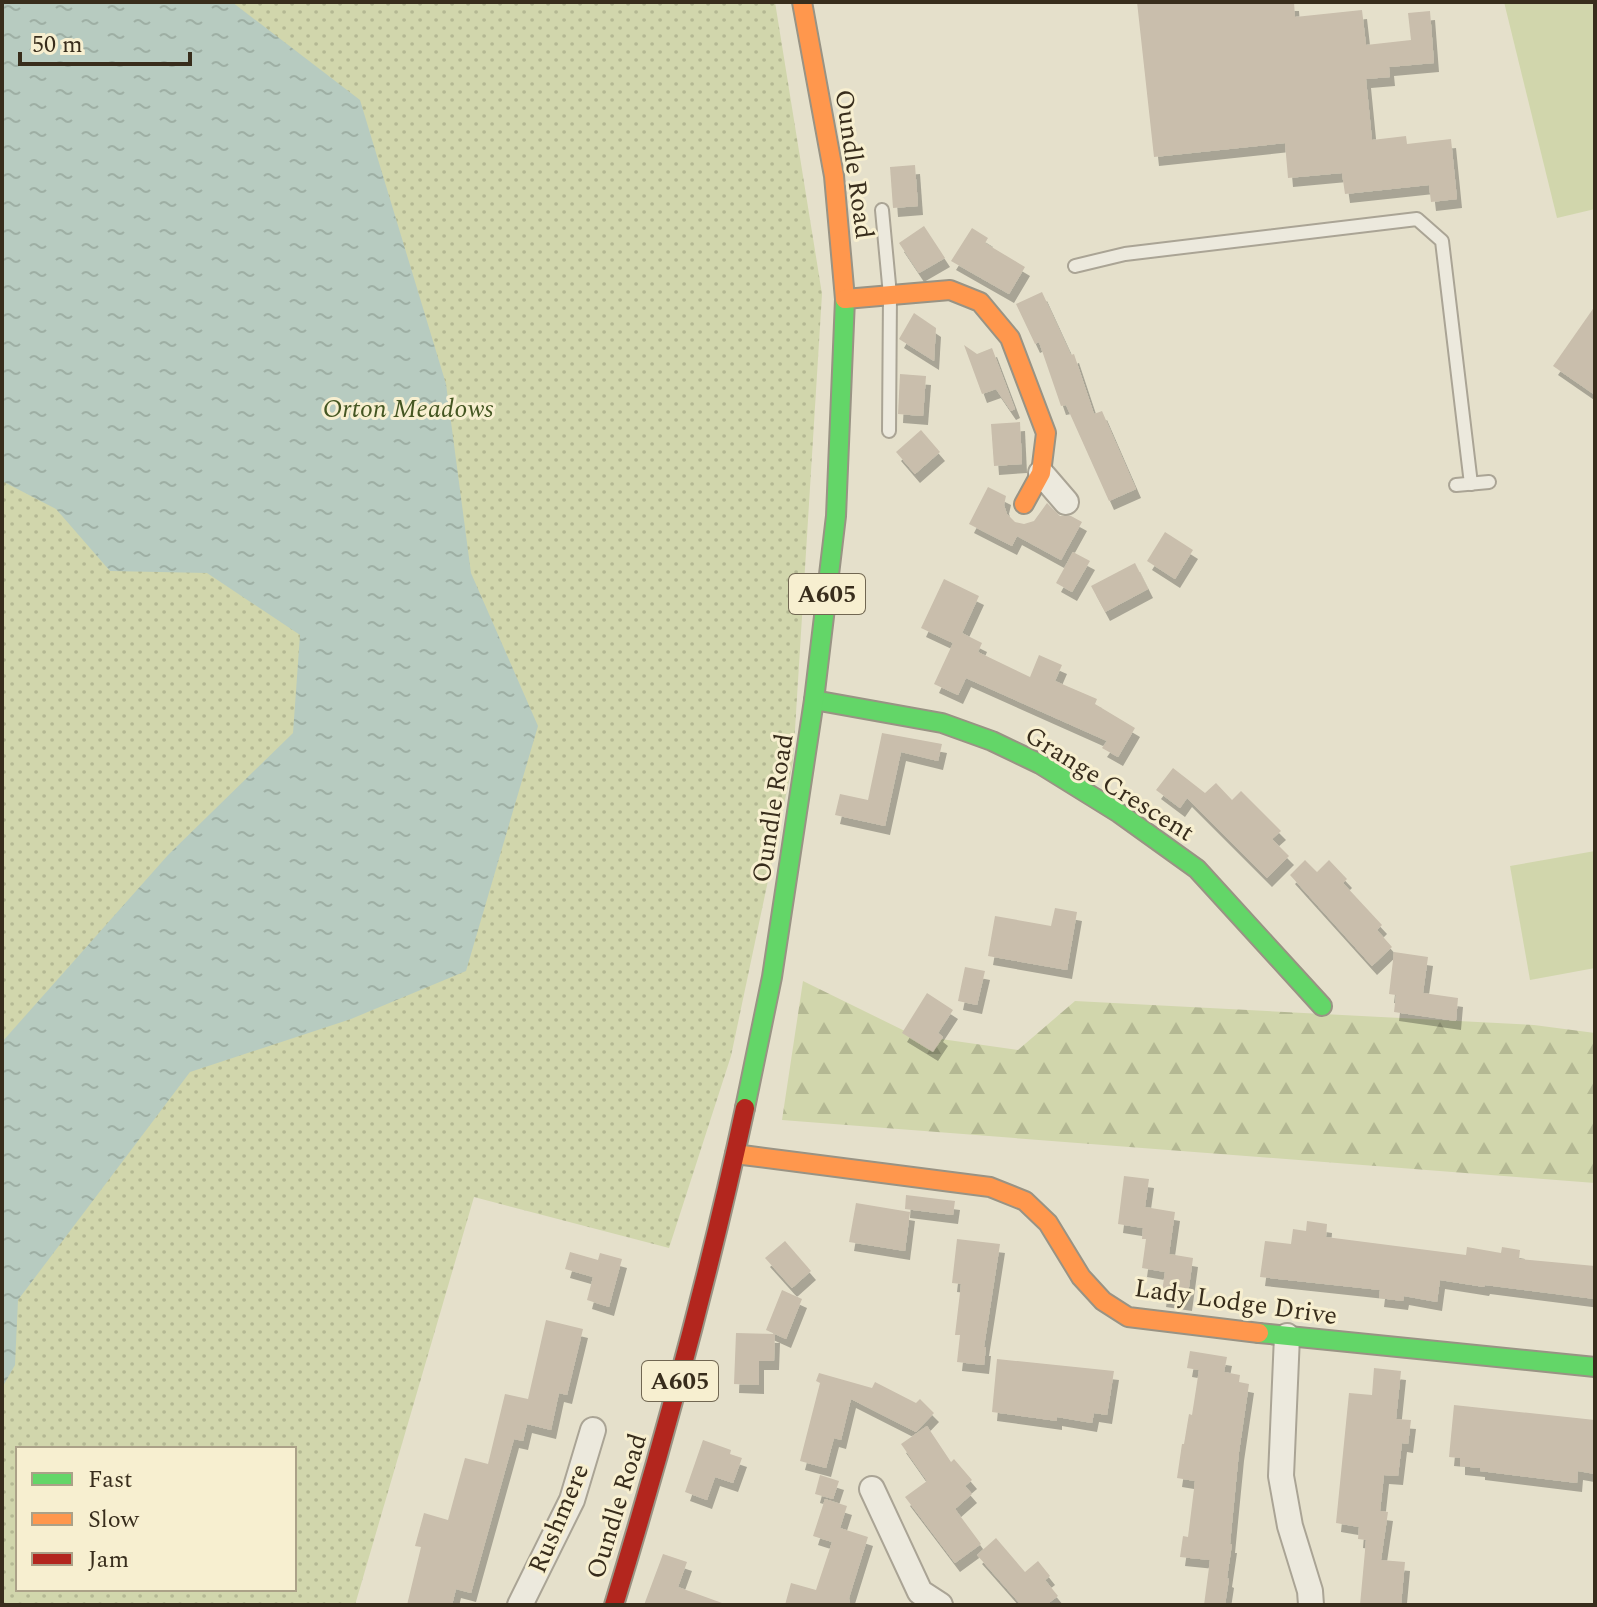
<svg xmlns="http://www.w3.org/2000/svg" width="1597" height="1607" font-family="Spectral,serif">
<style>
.green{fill:url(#green-dots);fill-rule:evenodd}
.forest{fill:url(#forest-firs)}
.pitch{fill:#d1d6ac}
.water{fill:url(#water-ripples)}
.building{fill:#c9beac;filter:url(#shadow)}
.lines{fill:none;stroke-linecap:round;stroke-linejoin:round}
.lane-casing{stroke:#aaa495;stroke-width:16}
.street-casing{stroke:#aaa495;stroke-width:28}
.fast-casing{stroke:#999384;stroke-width:22}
.slow-casing{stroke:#999384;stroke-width:22}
.jam-casing{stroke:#999384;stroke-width:22}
.lane{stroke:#ece9dd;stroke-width:12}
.street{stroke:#ece9dd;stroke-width:24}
.fast{stroke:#63d668;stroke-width:18}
.slow{stroke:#ff974d;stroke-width:18}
.jam{stroke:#b3261e;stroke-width:18}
.labels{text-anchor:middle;stroke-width:6;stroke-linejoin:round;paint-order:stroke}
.shield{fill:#f7efd0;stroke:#716752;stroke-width:2}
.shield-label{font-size:24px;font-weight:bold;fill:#382d1c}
.street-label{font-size:26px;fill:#382d1c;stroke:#f7efd0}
.park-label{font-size:26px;font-style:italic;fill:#445622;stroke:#f7efd0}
</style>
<defs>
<pattern id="green-dots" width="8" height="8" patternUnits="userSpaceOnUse" patternTransform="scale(2)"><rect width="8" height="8" fill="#d1d6ac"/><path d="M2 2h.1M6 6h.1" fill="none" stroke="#b4b893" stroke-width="1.8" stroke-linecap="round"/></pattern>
<pattern id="forest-firs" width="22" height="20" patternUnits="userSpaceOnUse" patternTransform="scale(2)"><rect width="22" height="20" fill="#d1d6ac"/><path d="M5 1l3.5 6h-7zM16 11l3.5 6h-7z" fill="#b4b893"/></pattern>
<pattern id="water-ripples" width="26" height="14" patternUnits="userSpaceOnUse" patternTransform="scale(2)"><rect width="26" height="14" fill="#b7cbc0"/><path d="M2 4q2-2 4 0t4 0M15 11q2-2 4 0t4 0" fill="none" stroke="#9eafa4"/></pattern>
<filter id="shadow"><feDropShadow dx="5" dy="9" stdDeviation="0" flood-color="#0004"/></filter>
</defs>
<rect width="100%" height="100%" fill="#e5e0cb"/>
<!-- green -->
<path class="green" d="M 2,2 L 775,2 L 822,294 L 793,762 L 731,1056 L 669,1248 L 474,1197 L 355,1605 L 2,1605 ZM 18,1449 L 294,1449 L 294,1589 L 18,1589 Z"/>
<!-- forest -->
<polygon class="forest" points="803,981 913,1035 1018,1050 1075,1001 1534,1025 1595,1033 1595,1183 782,1120"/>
<!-- pitch -->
<g class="pitch">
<polygon points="1504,2 1595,2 1595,209 1557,218"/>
<polygon points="1595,851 1595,968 1530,980 1510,866"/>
</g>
<!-- water -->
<polygon class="water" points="2,2 232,2 360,100 446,384 471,573 538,726 466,971 351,1019 190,1072 18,1300 15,1365 2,1388 2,1042 168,855 293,733 300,635 207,573 110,571 56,509 2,481"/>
<!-- building -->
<g class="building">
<polygon points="1137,2 1294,2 1295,17 1362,10 1366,45 1411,40 1408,13 1430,11 1434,63 1389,67 1390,77 1366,79 1372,140 1406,136 1407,144 1451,139 1457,199 1431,202 1429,185 1345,194 1342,173 1288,178 1285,143 1154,157"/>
<polygon points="915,165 918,206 893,208 890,167"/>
<polygon points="924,226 945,258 919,273 899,243"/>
<polygon points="972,228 988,238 985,243 1025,267 1009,294 951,261"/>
<polygon points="1042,292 1071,355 1074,354 1094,414 1102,411 1136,489 1109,501 1066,405 1061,406 1039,342 1035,344 1016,304"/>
<polygon points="1595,306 1595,395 1553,366"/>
<polygon points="914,313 936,328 934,361 899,339"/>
<polygon points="964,345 977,354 992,348 1015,409 1011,411 996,389 982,394"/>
<polygon points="900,374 926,376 923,416 898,414"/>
<polygon points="1020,422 1022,464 994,466 991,424"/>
<polygon points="921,430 940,452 915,474 896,452"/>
<polygon points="988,487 1006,496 1004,505 1007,514 1015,522 1024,524 1034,521 1047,503 1060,516 1071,516 1082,522 1061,560 1017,536 1012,546 969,524"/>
<polygon points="1165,532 1193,550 1175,579 1147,561"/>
<polygon points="1073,552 1090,561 1072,592 1056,583"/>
<polygon points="1135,563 1148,589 1105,612 1091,586"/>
<polygon points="944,579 979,596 962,633 982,643 978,652 1030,677 1039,655 1062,665 1055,681 1097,699 1095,704 1135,728 1118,757 1102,748 1107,741 966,678 958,695 934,684 953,643 921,628"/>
<polygon points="882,733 942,744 938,761 901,752 885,826 835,815 840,794 868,800"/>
<polygon points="1173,768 1205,793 1216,783 1232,800 1241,791 1281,831 1272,839 1289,856 1267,878 1187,798 1180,808 1156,790"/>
<polygon points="1305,860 1317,872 1329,860 1347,879 1343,883 1382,925 1377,930 1392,947 1372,966 1290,875"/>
<polygon points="1055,908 1077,912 1067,970 988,956 995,916 1051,926"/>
<polygon points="1394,952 1428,957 1423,993 1458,998 1456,1021 1394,1012 1396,995 1389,994"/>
<polygon points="965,967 985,971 977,1005 958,1001"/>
<polygon points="927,993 953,1010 938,1033 943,1037 933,1052 902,1033"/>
<polygon points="1124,1176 1149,1179 1145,1207 1175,1212 1169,1254 1193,1258 1187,1302 1161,1298 1165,1272 1142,1268 1146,1239 1142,1239 1143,1228 1118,1224"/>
<polygon points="906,1195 955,1201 953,1215 905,1209"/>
<polygon points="856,1203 910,1212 905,1251 849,1242"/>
<polygon points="1307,1221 1327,1224 1326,1237 1466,1255 1467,1247 1501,1253 1502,1247 1520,1250 1519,1259 1595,1266 1595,1299 1485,1285 1484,1287 1440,1280 1437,1302 1404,1296 1403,1301 1379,1298 1380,1290 1260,1277 1265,1241 1291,1244 1293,1229 1306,1231"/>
<polygon points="957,1239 1000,1244 984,1347 986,1347 984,1365 957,1362 960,1335 955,1335 961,1284 952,1283"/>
<polygon points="785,1241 811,1271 792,1288 765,1258"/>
<polygon points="570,1252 598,1260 600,1253 622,1259 609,1307 587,1300 593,1277 565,1269"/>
<polygon points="782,1290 802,1299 786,1339 766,1330"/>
<polygon points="546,1320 583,1329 567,1395 559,1393 551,1430 527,1424 523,1441 514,1439 471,1593 456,1589 452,1605 407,1605 421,1547 415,1546 424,1513 448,1520 465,1458 488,1464 505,1394 528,1399"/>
<polygon points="736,1333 775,1334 774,1361 759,1361 759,1385 734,1384"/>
<polygon points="1190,1351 1227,1357 1224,1372 1240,1375 1239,1382 1249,1384 1239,1452 1230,1544 1232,1544 1227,1578 1229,1579 1225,1605 1204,1605 1210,1560 1180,1557 1183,1536 1188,1537 1195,1481 1177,1478 1182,1444 1184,1444 1189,1414 1192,1415 1199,1370 1187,1368"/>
<polygon points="997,1359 1114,1371 1107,1415 1094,1413 1092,1423 1057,1417 1057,1421 992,1412"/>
<polygon points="1374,1368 1401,1371 1396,1419 1411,1420 1408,1444 1402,1443 1398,1476 1384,1475 1380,1511 1388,1512 1381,1560 1405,1562 1401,1605 1360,1605 1366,1540 1358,1539 1359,1527 1336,1523 1349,1393 1372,1395"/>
<polygon points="819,1373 872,1388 875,1382 916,1403 920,1399 934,1413 916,1432 851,1399 841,1440 834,1438 826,1468 800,1461 820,1383 816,1381"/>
<polygon points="1454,1405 1595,1420 1595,1474 1578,1471 1577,1483 1480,1471 1480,1468 1460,1466 1460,1458 1449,1457"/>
<polygon points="927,1426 951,1462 954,1459 972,1480 965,1486 972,1494 955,1509 981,1544 955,1563 905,1497 927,1481 901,1444"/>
<polygon points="703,1440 731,1450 730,1454 742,1458 733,1483 715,1477 707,1500 685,1492"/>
<polygon points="820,1475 839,1481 833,1499 815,1494"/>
<polygon points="825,1499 847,1506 840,1528 868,1537 849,1598 850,1605 785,1605 791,1583 816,1590 832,1542 813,1536"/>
<polygon points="996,1538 1025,1572 1038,1561 1050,1576 1045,1580 1058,1596 1046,1605 1021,1605 977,1555"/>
<polygon points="663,1554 687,1562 678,1587 722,1603 722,1605 644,1605"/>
</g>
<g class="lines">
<defs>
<g id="lane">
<polyline points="882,210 890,295 889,431"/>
<polyline points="1075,266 1125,254 1417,219 1442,241 1471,484"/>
<polyline points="1456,485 1489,482"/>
</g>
<g id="street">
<polyline points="1041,473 1066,502"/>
<polyline points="1287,1336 1281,1476 1290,1526 1310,1591 1311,1605"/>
<polyline points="872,1489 920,1592 940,1605"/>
<polyline points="520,1605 572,1500 593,1430"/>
</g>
<g id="fast">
<polyline points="814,700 942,723 992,741 1040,764 1119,813 1197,869 1322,1006"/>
<polyline points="745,1108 772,977 814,700 836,516 845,299"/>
<polyline points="1259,1333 1595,1367"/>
</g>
<g id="slow">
<polyline points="802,2 834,176 845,299"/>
<polyline points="845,299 950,290 980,302 1010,338 1046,433 1041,473 1024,504"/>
<polyline points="735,1154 990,1187 1025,1201 1048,1223 1081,1277 1103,1301 1128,1317 1259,1333"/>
</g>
<path id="jam" d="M 614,1605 C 664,1441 709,1276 745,1108"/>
</defs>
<!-- lane casing -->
<use href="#lane" class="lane-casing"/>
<!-- street casing -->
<use href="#street" class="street-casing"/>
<!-- fast casing -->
<use href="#fast" class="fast-casing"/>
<!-- slow casing -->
<use href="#slow" class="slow-casing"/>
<!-- jam casing -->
<use href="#jam" class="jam-casing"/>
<!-- lane -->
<use href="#lane" class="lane"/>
<!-- street -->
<use href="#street" class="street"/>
<!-- fast -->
<use href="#fast" class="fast"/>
<!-- slow -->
<use href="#slow" class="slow"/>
<!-- jam -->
<use href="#jam" class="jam"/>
</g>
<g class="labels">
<!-- shield labels -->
<g class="shield">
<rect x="789" y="574" width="76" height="40" rx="6"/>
<rect x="642" y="1361" width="76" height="40" rx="6"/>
</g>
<g class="shield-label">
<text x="827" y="602">A605</text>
<text x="680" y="1389">A605</text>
</g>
<!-- street labels -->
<g class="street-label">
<text transform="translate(855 164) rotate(82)" y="9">Oundle Road</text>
<text transform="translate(1110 783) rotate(32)" y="9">Grange Crescent</text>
<text transform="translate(772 808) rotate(-81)" y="9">Oundle Road</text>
<text transform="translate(1236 1301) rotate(8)" y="9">Lady Lodge Drive</text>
<text transform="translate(616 1506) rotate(-73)" y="9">Oundle Road</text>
<text transform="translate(558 1518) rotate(-67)" y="9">Rushmere</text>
</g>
<!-- park labels -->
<g class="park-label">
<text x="408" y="417">Orton Meadows</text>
</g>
</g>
<!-- border -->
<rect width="1597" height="1607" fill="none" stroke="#382d1c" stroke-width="8"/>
<!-- legend -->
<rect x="16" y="1447" width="280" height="144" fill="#f7efd0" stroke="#aba188" stroke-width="2"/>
<rect x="32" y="1473" width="40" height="12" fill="#63d668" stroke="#aba188" stroke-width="2"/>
<text x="88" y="1487" font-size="24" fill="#382d1c">Fast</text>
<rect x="32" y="1513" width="40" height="12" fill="#ff974d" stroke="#aba188" stroke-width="2"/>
<text x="88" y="1527" font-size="24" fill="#382d1c">Slow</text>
<rect x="32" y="1553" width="40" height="12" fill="#b3261e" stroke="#aba188" stroke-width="2"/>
<text x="88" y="1567" font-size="24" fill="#382d1c">Jam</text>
<!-- scale -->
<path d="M20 52v12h170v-12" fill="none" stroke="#382d1c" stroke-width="4"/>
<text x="32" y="52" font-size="24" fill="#382d1c" stroke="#f7efd0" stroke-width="6" paint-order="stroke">50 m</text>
</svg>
